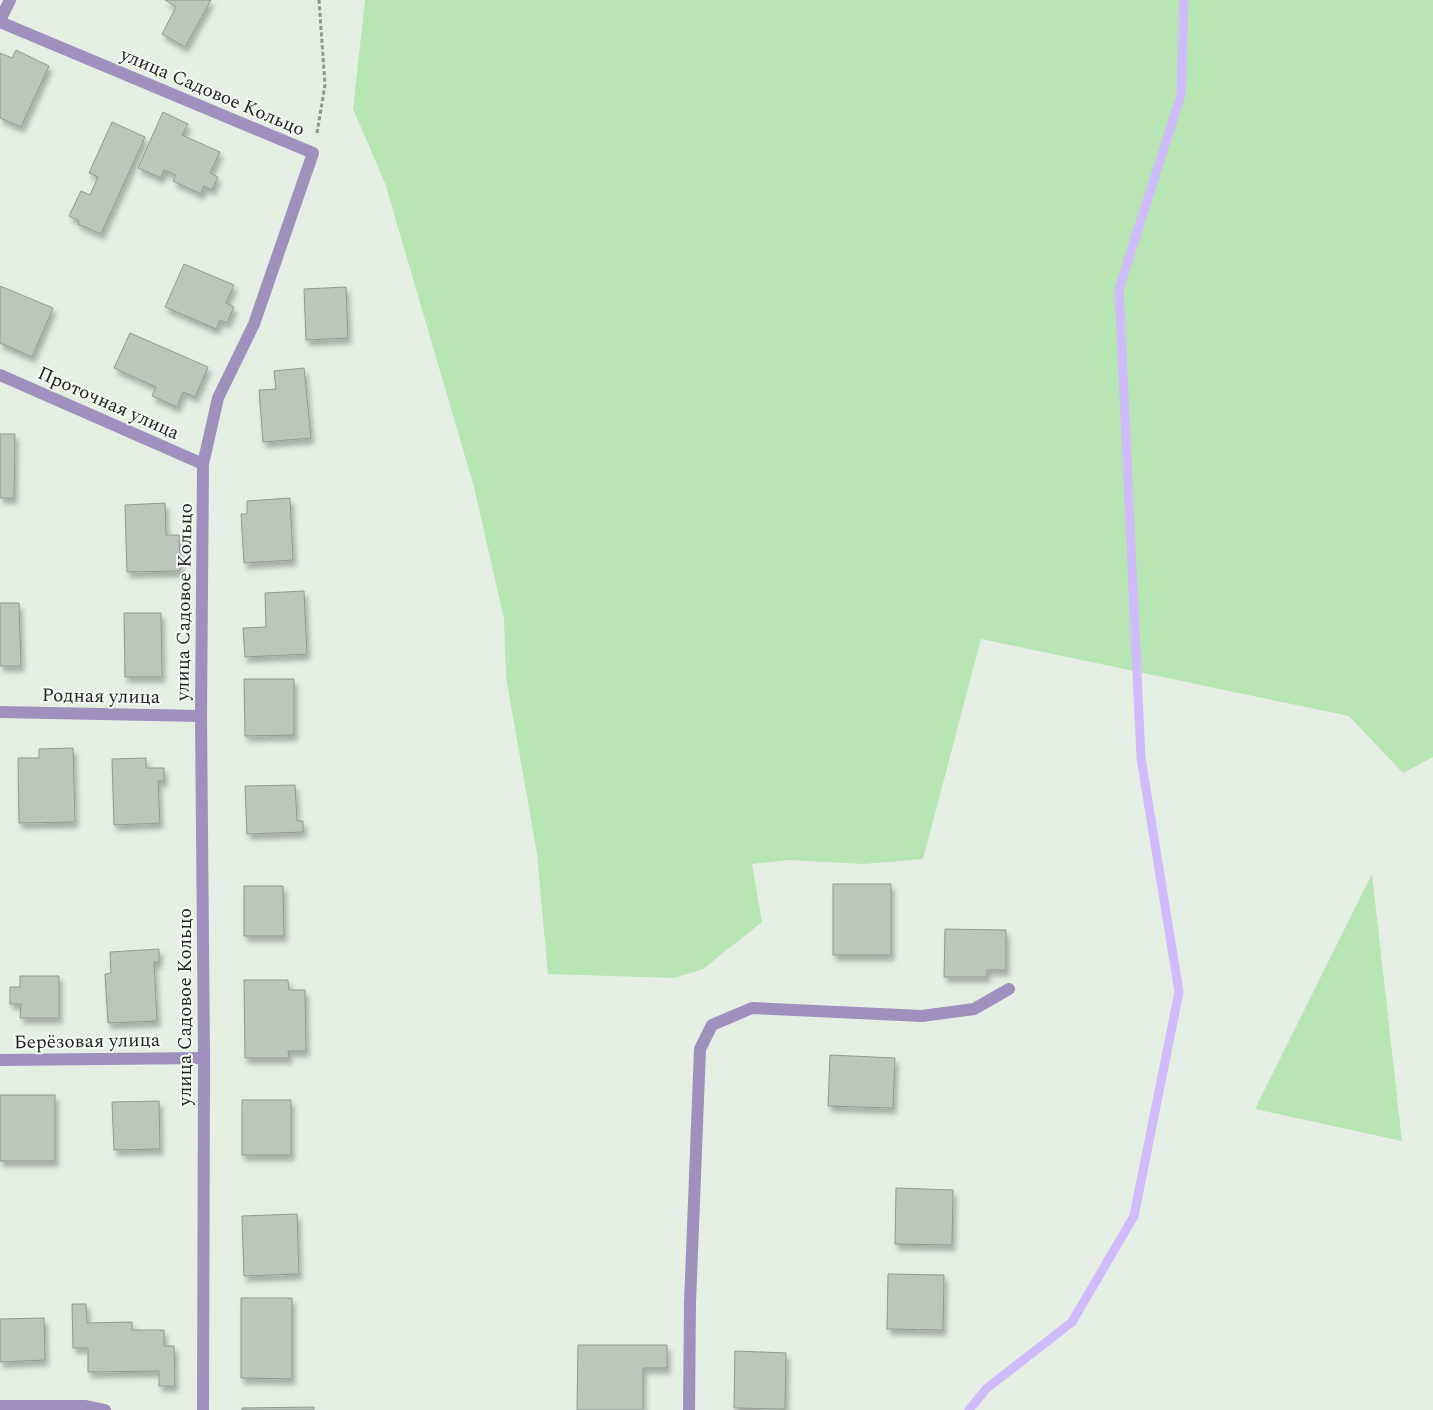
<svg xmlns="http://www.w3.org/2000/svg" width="1433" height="1410" font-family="Spectral,serif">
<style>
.green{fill:#b7e5b4}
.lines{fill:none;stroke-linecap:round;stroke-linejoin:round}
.stream{stroke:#d0bbfc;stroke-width:9}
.building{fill:#bcc6bb;stroke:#919a90;filter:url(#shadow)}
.path{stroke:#8f958e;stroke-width:3;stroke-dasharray:4 2.5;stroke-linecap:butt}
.service{stroke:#9f90be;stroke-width:12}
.minor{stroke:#9f90be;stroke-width:12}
.labels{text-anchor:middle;stroke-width:4;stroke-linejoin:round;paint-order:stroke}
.street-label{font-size:19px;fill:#20231f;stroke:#f2fcf1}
</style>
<defs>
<filter id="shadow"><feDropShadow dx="3" dy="5.5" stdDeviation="2.5" flood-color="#0004"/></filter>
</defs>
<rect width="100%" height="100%" fill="#e5efe4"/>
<!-- green -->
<g class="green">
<polygon points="365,0 1433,0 1433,757 1403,773 1349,716 981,639 923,859 864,864 790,860 752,864 762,922 703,969 674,978 548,974 537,854 506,677 504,619 474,487 385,183 353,109"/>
<polygon points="1372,874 1402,1141 1255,1109"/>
</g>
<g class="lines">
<!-- stream -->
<polyline class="stream" points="969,1410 986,1389 1072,1322 1134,1216 1179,992 1141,758 1119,289 1181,95 1184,0"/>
</g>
<!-- building -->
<g class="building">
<polygon points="165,0 211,0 185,47 162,34 176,7"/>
<polygon points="16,50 49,66 21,127 0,118 0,53 12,58"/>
<polygon points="163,112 188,124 182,135 220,152 210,173 218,177 212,190 204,186 201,194 173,181 176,175 164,170 161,178 138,168"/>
<polygon points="112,122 145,137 101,234 78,224 79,221 69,216 81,191 90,195 98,177 89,173"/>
<polygon points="184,264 234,285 226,303 234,307 227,323 220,320 216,329 165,307"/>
<polygon points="0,286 53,308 32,357 0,343"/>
<polygon points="346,287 348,338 306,340 304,289"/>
<polygon points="130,333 208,367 195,397 183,392 177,407 152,396 156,387 114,368"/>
<polygon points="304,368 311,438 263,442 259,390 276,389 274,371"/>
<polygon points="0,434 15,434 14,498 0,498"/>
<polygon points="290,498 293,560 244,563 241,514 247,514 247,501"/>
<polygon points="165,503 166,535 179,535 180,571 127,572 125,505"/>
<polygon points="304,591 307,654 245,657 243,628 266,627 265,593"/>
<polygon points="0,603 19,603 21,666 0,666"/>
<polygon points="124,613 161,613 162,677 125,677"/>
<polygon points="244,679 294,679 294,735 245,736"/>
<polygon points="73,748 75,822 19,823 18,758 39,758 39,749"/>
<polygon points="146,758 146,768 164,768 164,781 158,781 160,823 114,825 112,759"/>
<polygon points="295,785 297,821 303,821 303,832 247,834 245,786"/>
<rect x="833" y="884" width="58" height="71"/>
<polygon points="244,886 283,886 284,936 244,936"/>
<polygon points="945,929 1006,930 1006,970 987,970 987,977 944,977"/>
<polygon points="159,949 159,962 154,962 157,1021 108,1023 105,974 111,973 110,952"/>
<polygon points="20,976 59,976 59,1018 20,1018 21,1004 10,1004 10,987 20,987"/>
<polygon points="244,980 288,980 289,990 305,990 306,1051 288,1051 289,1058 245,1058"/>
<polygon points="830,1055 895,1058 893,1108 828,1106"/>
<rect x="0" y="1095" width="55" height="66"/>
<rect x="242" y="1100" width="49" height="55"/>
<polygon points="159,1101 160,1149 114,1150 112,1102"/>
<polygon points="896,1188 953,1190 952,1245 895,1244"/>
<polygon points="297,1214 299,1274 244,1276 242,1216"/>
<polygon points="888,1274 944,1275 943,1330 887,1329"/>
<polygon points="241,1298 292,1298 292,1379 241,1378"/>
<polygon points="72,1304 86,1304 87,1323 132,1322 132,1330 164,1330 164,1346 174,1346 175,1386 159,1386 159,1371 88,1372 88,1348 73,1348"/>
<polygon points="44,1318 45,1360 0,1362 0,1319"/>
<polygon points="578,1345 667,1345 667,1368 643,1368 643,1410 577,1410"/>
<polygon points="735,1351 786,1353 785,1409 734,1408"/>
<polygon points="314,1407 314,1410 242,1410 242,1408"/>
</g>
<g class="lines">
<!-- path -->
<polyline class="path" points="317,133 325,85 319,0"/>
<!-- service -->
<polyline class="service" points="0,20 10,0"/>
<!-- minor -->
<g class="minor">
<polyline points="0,22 313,153 254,324 218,398 203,464 201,716 204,1058 203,1410"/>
<polyline points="0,375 203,464"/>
<polyline points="0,712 201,716"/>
<polyline points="0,1060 204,1058"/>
<polyline points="0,1406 86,1406 105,1410"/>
<polyline points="689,1410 690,1303 700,1049 712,1025 752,1008 922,1016 974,1009 1009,989"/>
</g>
</g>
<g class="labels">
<!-- street labels -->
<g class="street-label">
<text transform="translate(213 91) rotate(23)" y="7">улица Садовое Кольцо</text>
<text transform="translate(109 402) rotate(24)" y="7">Проточная улица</text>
<text transform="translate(183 602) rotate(-89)" y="7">улица Садовое Кольцо</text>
<text transform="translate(101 695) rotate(1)" y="7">Родная улица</text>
<text transform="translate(184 1007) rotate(-90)" y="7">улица Садовое Кольцо</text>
<text transform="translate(87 1040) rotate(-1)" y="7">Берёзовая улица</text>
</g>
</g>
</svg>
